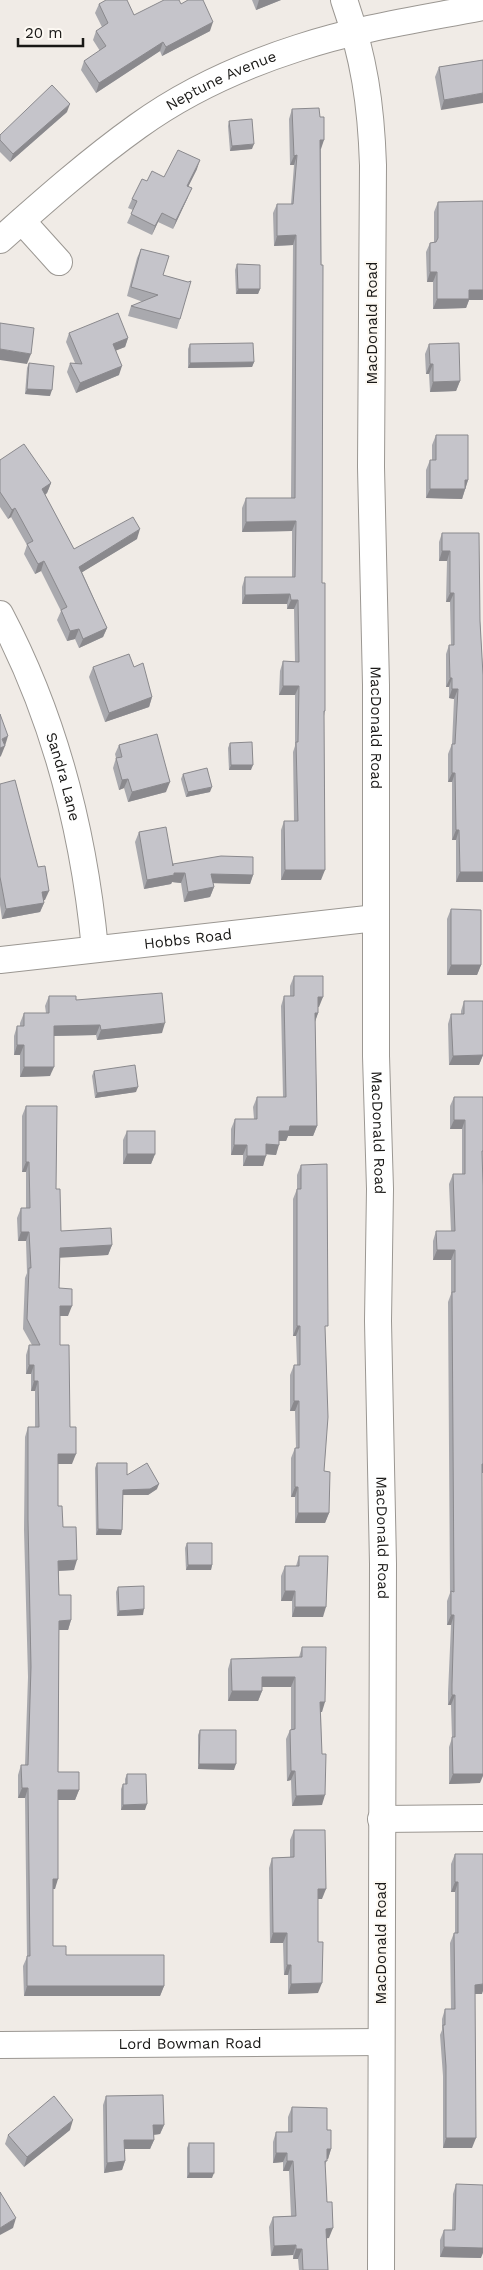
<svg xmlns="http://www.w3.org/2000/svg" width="483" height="2270" font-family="'Work Sans',sans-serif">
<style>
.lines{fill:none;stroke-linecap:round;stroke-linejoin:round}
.street-casing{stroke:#9b9792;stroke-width:28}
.street{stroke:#fff;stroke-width:26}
.wall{fill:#a9a9ae}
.shaded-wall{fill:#8a898d}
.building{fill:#c5c4ca;stroke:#8a898d}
.labels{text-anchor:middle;stroke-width:4;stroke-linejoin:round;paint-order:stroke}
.street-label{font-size:15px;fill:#191816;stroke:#fdf9f3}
</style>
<rect width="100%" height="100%" fill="#f0ebe6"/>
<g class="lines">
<defs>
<g id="street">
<path id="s1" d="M 344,0 C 364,57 371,104 373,165 L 371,467 L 376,685 L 376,1056 L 380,1189 L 378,1321 L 383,1564 L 381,2270"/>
<polyline points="22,221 59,262"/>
<path id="s2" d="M 0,240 C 44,201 89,161 138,126 C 185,92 242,66 298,48 C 358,28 421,19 483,7"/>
<path id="s3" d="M 0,614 C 55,718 84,833 95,949"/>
<path id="s4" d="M 0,960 L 376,918"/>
<polyline points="381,1819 483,1818"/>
<path id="s5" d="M 0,2045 L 381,2042"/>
</g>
</defs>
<!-- street casing -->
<use href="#street" class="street-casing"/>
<!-- street -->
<use href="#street" class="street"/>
</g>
<!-- wall -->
<g class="wall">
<polygon points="252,0 281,0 256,10"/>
<polygon points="99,4 134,15 181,4 210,31 162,56 160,51 96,93 81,70 84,61 100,51 93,40 96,31 102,27 95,13"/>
<polygon points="483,60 441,110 435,77 439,67"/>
<polygon points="292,109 321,149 322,583 325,711 324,716 321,880 281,880 281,830 284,821 294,821 293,752 295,746 295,695 279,695 280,671 283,661 295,662 294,609 287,609 287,604 242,604 242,587 245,577 292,577 292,531 242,532 242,508 246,498 291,498 293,245 274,246 273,213 277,204 291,204 294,165 290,165 289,119"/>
<polygon points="67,112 10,162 0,152 0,135"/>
<polygon points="229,121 252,149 230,151 228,126"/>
<polygon points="197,169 188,187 188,197 173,229 158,222 152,235 127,223 133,210 128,208 132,199 147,181"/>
<polygon points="438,202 469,300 466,308 433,309 433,282 427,282 426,252 430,243 434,242 434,212"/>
<polygon points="141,249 163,275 188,282 180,319 177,329 128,316 131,306 143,302 127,296 137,258"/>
<polygon points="237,264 260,289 258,294 236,294 235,270"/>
<polygon points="69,333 128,338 125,347 116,350 119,375 76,393 67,372 70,363 75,363 66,342"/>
<polygon points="190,344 254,362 252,367 188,368 188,349"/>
<polygon points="429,344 460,381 456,391 430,392 429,374 426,374 425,354"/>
<polygon points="29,363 50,396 25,394 27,368"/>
<polygon points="436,435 468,480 462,499 426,498 426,470 430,460 432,460 432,445"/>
<polygon points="0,460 51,483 47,493 45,495 74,549 137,539 82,572 107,628 103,637 79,648 75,639 67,641 57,620 61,611 41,571 35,574 24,554 27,545 11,517 8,519 0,507"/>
<polygon points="442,533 480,621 483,675 483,882 456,882 456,840 452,840 452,782 448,782 448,754 452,744 454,699 449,698 449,687 446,687 446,654 449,645 451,645 450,602 446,602 447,561 439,561 439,542"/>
<polygon points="93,667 134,667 152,697 149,707 105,722 89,677"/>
<polygon points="230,743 251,770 229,770 228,748"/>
<polygon points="119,745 166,792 128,802 124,788 119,790 113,768 116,758 115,754"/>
<polygon points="183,774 210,792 186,797 181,779"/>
<polygon points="0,784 45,900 43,900 44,903 40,912 2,919 0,905"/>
<polygon points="139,832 173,865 253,875 250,884 213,883 214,887 210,897 184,902 181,883 172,882 171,884 144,889 135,842"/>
<polygon points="451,909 481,965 477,975 447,975 447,919"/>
<polygon points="294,976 319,1007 318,1007 318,1013 315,1021 317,1126 313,1136 288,1136 286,1141 279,1141 276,1155 266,1154 263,1166 243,1166 243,1155 231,1155 231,1129 235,1119 254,1119 253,1107 257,1097 283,1097 281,1006 284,996 290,996 290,986"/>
<polygon points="49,996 76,1000 162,1033 97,1040 96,1035 54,1036 50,1076 20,1077 20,1055 14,1055 14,1036 17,1026 20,1026 20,1023 24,1013 46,1013 45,1006"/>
<polygon points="464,1001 482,1041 483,1055 479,1065 449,1065 448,1024 451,1014 461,1014 461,1011"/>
<polygon points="94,1071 136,1092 95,1098 92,1076"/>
<polygon points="454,1097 483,1097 480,1783 449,1784 449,1747 452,1738 451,1705 448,1705 448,1693 451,1625 447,1625 447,1601 450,1593 448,1302 451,1294 451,1260 433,1260 433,1241 436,1231 451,1231 449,1184 453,1174 462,1174 462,1129 450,1129 450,1106"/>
<polygon points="26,1106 56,1189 61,1231 112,1245 108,1255 60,1257 59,1288 68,1316 60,1316 60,1345 70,1427 72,1464 58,1464 58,1506 63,1527 74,1570 59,1571 59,1595 71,1620 68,1630 59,1630 58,1772 79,1790 75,1800 58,1800 55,1889 53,1889 53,1946 66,1955 164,1986 160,1996 24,1996 23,1966 27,1957 25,1798 18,1798 18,1775 21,1765 25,1765 28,1677 24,1530 25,1437 28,1427 35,1427 35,1391 31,1391 31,1374 26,1374 26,1355 29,1345 32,1345 23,1329 25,1278 27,1273 26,1241 18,1241 17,1218 21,1208 26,1208 26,1172 22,1172 22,1116"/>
<polygon points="127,1131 155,1154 151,1164 123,1164 123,1140"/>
<polygon points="301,1165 325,1332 324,1471 329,1513 325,1523 295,1523 295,1497 291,1497 291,1458 295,1448 296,1448 295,1411 290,1411 290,1375 294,1365 297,1365 296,1336 293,1336 293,1199 297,1189 297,1175"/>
<polygon points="97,1463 127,1475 157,1489 148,1495 123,1495 122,1530 121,1535 96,1535 95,1468"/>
<polygon points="187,1543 212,1565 211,1570 186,1570 185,1548"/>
<polygon points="299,1556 323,1617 292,1617 292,1601 281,1601 281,1576 285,1566 296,1566"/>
<polygon points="118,1587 143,1615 117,1616 116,1592"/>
<polygon points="302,1647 322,1712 321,1712 322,1805 292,1806 291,1780 287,1781 286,1739 290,1730 291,1730 291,1687 262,1687 262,1691 258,1701 228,1701 228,1669 231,1659 299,1657"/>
<polygon points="200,1730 234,1770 198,1769 198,1735"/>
<polygon points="127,1774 145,1810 121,1810 121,1789 123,1784 125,1784 125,1779"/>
<polygon points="294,1830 322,1899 318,1899 318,1993 288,1994 288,1975 284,1975 283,1943 270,1943 269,1868 272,1858 290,1857 290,1840"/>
<polygon points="455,1854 482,1994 475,1994 472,2148 443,2148 443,2076 440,2035 442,2030 442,2019 445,2009 451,2009 450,1943 454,1933 455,1933 455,1892 451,1892 451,1864"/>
<polygon points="106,2096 164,2125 160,2134 154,2135 154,2140 150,2149 125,2149 125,2161 122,2170 104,2173 103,2105"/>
<polygon points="292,2107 327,2130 331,2149 328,2159 327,2159 325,2166 329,2238 326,2238 328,2270 299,2270 298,2259 293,2259 293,2255 271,2256 269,2227 273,2217 291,2216 289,2171 283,2171 283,2162 273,2163 273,2142 276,2132 288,2132 288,2117"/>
<polygon points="70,2130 24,2167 5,2144 8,2135"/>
<polygon points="189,2143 212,2178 187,2178 187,2148"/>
<polygon points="456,2184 481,2258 440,2257 440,2240 444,2230 452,2230 453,2194"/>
</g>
<!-- shaded-wall -->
<g class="shaded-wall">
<polygon points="259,0 281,0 256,10"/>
<polygon points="213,22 210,31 162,56 166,47"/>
<polygon points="163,42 160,51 96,93 99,83"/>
<polygon points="483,93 483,103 441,110 444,100"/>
<polygon points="70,104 67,112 10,162 13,154"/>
<polygon points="320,140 324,140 321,149 317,149"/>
<polygon points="254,144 252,149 230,151 232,146"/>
<polygon points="297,155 294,165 290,165 294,156"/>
<polygon points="200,160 197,169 184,195 187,186"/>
<polygon points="192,188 188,197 173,229 176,220"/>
<polygon points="162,213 158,222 152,235 155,226"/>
<polygon points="296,235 293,245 274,246 277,236"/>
<polygon points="430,272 437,272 433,282 427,282"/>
<polygon points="238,289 260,289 258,294 236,294"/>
<polygon points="469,290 483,290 483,300 469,300 466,308 433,309 437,299"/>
<polygon points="128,338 125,347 110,353 113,344"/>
<polygon points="0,349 31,354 27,364 0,360"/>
<polygon points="254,362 252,367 188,368 190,363"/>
<polygon points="430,364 433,364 429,374 426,374"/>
<polygon points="122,366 119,375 76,393 80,383"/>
<polygon points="460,381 456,391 430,392 433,382"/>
<polygon points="27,389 52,390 50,396 25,394"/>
<polygon points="465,480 468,480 462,499 426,498 430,489"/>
<polygon points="51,483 47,493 39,499 42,489"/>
<polygon points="15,508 11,517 8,519 12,510"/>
<polygon points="296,521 292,531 242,532 246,522"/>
<polygon points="140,529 137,539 76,576 79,567"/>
<polygon points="442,551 450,551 447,561 439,561"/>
<polygon points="44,561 41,571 35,574 38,564"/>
<polygon points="450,593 454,593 450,602 446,602"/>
<polygon points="290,594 287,604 242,604 245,595"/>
<polygon points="291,600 298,600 294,609 287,609"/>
<polygon points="107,628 103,637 79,648 83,639"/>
<polygon points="79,629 75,639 67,641 70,631"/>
<polygon points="450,678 452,678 449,687 446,687"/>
<polygon points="283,686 299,686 295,695 279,695"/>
<polygon points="452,689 458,689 454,699 449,698"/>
<polygon points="152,697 149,707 105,722 109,713"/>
<polygon points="8,736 5,746 2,739"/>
<polygon points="5,746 1,756 0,757 0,748"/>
<polygon points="231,765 253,765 251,770 229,770"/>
<polygon points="452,773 455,773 452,782 448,782"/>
<polygon points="128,779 124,788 119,790 122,780"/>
<polygon points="170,782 166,792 128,802 132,792"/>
<polygon points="212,787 210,792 186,797 188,792"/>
<polygon points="456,830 459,830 456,840 452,840"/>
<polygon points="285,870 325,870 321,880 281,880"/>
<polygon points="460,872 483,872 483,882 456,882"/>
<polygon points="174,873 185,873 181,883 172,882 171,884 144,889 147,880"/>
<polygon points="211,874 253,875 250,884 208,883"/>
<polygon points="214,887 210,897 184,902 188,892"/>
<polygon points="49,891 45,900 39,901 42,892"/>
<polygon points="44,903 40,912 2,919 6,909"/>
<polygon points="451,965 481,965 477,975 447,975"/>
<polygon points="318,997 323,997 319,1007 315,1007"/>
<polygon points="315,1013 318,1013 315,1022"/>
<polygon points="165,1023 162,1033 97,1040 101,1030"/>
<polygon points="100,1025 96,1035 50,1036 54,1026"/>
<polygon points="17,1045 24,1045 20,1055 14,1055"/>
<polygon points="483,1055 479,1065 449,1065 453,1056"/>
<polygon points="24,1067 54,1067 50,1076 20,1077"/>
<polygon points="138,1087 136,1092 95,1098 97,1093"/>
<polygon points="454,1120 465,1120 462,1129 450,1129"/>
<polygon points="290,1126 317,1126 313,1136 288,1136 286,1141 275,1141 279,1131"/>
<polygon points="266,1144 279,1145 276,1155 263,1154"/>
<polygon points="234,1145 247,1145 243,1155 231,1155"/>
<polygon points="127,1154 155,1154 151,1164 123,1164"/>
<polygon points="247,1156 266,1156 263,1166 243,1166"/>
<polygon points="26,1162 29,1162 26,1172 22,1172"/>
<polygon points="21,1232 29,1232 26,1241 18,1241"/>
<polygon points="112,1245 108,1255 56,1258 60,1248"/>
<polygon points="437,1250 455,1250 451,1260 433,1260"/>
<polygon points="60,1306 72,1306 68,1316 56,1316"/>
<polygon points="297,1326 300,1326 296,1336 293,1336"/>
<polygon points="29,1365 34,1365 31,1374 26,1374"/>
<polygon points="34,1381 38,1381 35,1391 31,1391"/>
<polygon points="294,1401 299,1401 295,1411 290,1411"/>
<polygon points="58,1454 76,1454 72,1464 54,1464"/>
<polygon points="482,1464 483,1464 483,1473 478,1473"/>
<polygon points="159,1484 157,1489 148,1495 121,1495 123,1490"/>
<polygon points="295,1487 298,1487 295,1497 291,1497"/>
<polygon points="298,1513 329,1513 325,1523 295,1523"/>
<polygon points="98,1529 122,1530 121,1535 96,1535"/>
<polygon points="77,1560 74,1570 55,1571 58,1561"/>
<polygon points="188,1565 212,1565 211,1570 186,1570"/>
<polygon points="285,1591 295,1591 292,1601 281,1601"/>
<polygon points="295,1607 326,1607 323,1617 292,1617"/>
<polygon points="144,1609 143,1615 117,1616 119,1611"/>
<polygon points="451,1615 454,1615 451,1625 447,1625"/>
<polygon points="71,1620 68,1630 56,1630 59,1621"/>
<polygon points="262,1677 295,1677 291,1687 258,1687"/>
<polygon points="232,1691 262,1691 258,1701 228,1701"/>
<polygon points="452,1695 455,1695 451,1705 448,1705"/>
<polygon points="320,1702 325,1702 322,1712 317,1712"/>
<polygon points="199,1764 236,1764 234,1770 198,1769"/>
<polygon points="291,1771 295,1771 291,1780 287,1781"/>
<polygon points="453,1774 483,1774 483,1776 480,1783 449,1784"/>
<polygon points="22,1788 28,1788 25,1798 18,1798"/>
<polygon points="58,1790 79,1790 75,1800 55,1800"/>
<polygon points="325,1795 322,1805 292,1806 296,1796"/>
<polygon points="147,1804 145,1810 121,1810 123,1805"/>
<polygon points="53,1879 58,1879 55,1889 49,1889"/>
<polygon points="455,1882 458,1882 455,1892 451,1892"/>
<polygon points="318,1889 326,1889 322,1899 315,1899"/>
<polygon points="273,1933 287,1933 283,1943 270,1943"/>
<polygon points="287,1965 291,1965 288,1975 284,1975"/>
<polygon points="322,1983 318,1993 288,1994 291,1984"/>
<polygon points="483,1984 483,1991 482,1994 471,1994 475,1985"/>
<polygon points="27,1986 164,1986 160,1996 24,1996"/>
<polygon points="73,2120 70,2130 24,2167 27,2157"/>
<polygon points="153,2125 164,2125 160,2134 150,2135"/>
<polygon points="446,2138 476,2138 472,2148 443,2148"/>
<polygon points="124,2140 154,2140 150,2149 121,2149"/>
<polygon points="327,2149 331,2149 328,2159 323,2158"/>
<polygon points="276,2153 287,2153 283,2162 273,2163"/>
<polygon points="125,2161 122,2170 104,2173 107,2163"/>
<polygon points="287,2161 293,2161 289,2171 283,2171"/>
<polygon points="189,2173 214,2173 212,2178 187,2178"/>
<polygon points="16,2218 13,2228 0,2235 0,2228"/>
<polygon points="333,2228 329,2238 322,2239 326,2229"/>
<polygon points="296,2245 293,2255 271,2256 274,2246"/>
<polygon points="444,2247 483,2248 483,2253 481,2258 440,2257"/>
<polygon points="296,2249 302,2249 298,2259 293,2259"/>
</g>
<!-- building -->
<g class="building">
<polygon points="106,0 127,0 134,15 164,0 179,0 181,4 188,0 203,0 213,22 166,47 163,42 99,83 84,61 106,46 96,31 108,23 99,4"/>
<polygon points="483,60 483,93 444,100 439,67"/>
<polygon points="52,85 70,104 13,154 0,140 0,135"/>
<polygon points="319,108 320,117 324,117 324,140 320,140 321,265 323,265 322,583 325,583 325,711 324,711 325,870 285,870 284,821 298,821 296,742 298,742 299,686 283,686 283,661 299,662 298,600 291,600 290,594 245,595 245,577 295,577 296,521 246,522 246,498 295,498 296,235 277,236 277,204 293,204 297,155 294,156 292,109"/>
<polygon points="252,119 254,144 232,146 229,121"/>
<polygon points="178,150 200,160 187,186 192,188 176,220 162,213 155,226 131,214 137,201 132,199 142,179 147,181 152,171 164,177"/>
<polygon points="483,201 483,290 469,290 469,299 437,299 437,272 430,272 430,243 436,242 438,238 438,202"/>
<polygon points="141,249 169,256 163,275 188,282 191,281 180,319 131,306 158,295 131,287"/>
<polygon points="237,264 260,265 260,289 238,289"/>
<polygon points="118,313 128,338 113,344 122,366 80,383 70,363 82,364 69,333"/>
<polygon points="0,323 34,328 31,354 0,349"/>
<polygon points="253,343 254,362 190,363 190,344"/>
<polygon points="459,343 460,381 433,382 433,364 430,364 429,344"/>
<polygon points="29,363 54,366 52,390 27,389"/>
<polygon points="436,435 468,435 468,480 465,480 465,489 430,489 430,460 436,460"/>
<polygon points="24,444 51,483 42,489 74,549 133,517 140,529 79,567 107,628 83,639 79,629 70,631 61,610 67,607 44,561 38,564 27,544 33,541 15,508 12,510 0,492 0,460"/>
<polygon points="442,533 479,533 480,621 483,675 483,872 460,872 459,830 456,830 455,773 452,773 452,744 455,744 458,689 452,689 452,678 450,678 449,645 454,645 454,593 450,593 450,551 442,551"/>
<polygon points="129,654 134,667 143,663 152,697 109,713 93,667"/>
<polygon points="0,714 8,736 2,739 5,746 0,748"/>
<polygon points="157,734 170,782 132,792 128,779 122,780 116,758 122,757 119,745"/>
<polygon points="252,742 253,765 231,765 230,743"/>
<polygon points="207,768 212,787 188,792 183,774"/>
<polygon points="15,780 38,867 45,866 49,891 42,892 44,903 6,909 0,877 0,784"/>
<polygon points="166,827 173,866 173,864 221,856 253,857 253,875 211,874 214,887 188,892 185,873 174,873 174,875 147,880 139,832"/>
<polygon points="451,909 481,910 481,965 451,965"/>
<polygon points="294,976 323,976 323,997 318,997 318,1013 315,1013 317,1126 290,1126 289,1131 279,1131 279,1145 266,1144 266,1156 247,1156 247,1145 234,1145 235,1119 257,1119 257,1097 286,1097 284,996 294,996"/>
<polygon points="162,993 165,1023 101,1030 100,1025 54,1026 54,1067 24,1067 24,1045 17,1045 17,1026 24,1026 24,1013 49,1013 49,996 76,996 76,1000"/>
<polygon points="464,1001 483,1001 483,1055 453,1056 451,1014 464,1014"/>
<polygon points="135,1065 138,1087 97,1093 94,1071"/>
<polygon points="454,1097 483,1097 483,1151 482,1151 483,1186 483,1464 482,1464 483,1774 453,1774 452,1737 455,1737 455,1695 452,1695 452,1684 454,1615 451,1615 451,1591 454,1592 452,1292 455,1292 455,1250 437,1250 436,1231 455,1231 453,1174 465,1174 465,1120 454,1120"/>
<polygon points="26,1106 57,1106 56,1189 60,1189 61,1231 111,1228 112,1245 60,1248 59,1288 72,1289 72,1306 60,1306 60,1345 69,1345 70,1427 76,1427 76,1454 58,1454 58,1506 62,1506 63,1527 76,1527 77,1560 58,1561 59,1595 71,1595 71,1620 59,1621 58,1772 79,1772 79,1790 58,1790 58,1879 53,1879 53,1946 66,1946 66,1955 164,1955 164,1986 27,1986 27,1956 30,1956 28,1788 22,1788 21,1765 28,1765 31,1667 28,1520 28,1427 39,1427 38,1381 34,1381 34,1365 29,1365 29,1345 40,1345 27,1319 29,1268 31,1268 29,1232 21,1232 21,1208 30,1208 29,1162 26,1162"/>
<rect x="127" y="1131" width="28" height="23"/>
<polygon points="327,1164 328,1326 325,1326 328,1417 324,1471 330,1472 329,1513 298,1513 298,1487 295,1487 295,1448 299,1448 299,1401 294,1401 294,1365 300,1365 300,1326 297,1326 297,1189 301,1189 301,1165"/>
<polygon points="97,1463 127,1463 127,1475 147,1463 159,1484 150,1489 123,1490 122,1530 98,1529"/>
<polygon points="187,1543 212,1543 212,1565 188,1565"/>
<polygon points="299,1556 328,1556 326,1607 295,1607 295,1591 285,1591 285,1566 299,1566"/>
<polygon points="144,1586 144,1609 119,1611 118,1587"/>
<polygon points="302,1647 326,1647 325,1702 320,1702 322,1754 326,1754 325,1795 296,1796 295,1771 291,1771 290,1730 295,1729 295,1677 262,1677 262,1691 232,1691 231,1659 302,1657"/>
<polygon points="200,1730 236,1730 236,1764 199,1764"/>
<polygon points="127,1774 146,1774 147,1804 123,1805 123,1784 127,1784"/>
<polygon points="294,1830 325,1830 326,1889 318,1889 318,1942 323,1942 322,1983 291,1984 291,1965 287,1965 287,1933 273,1933 272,1858 294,1857"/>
<polygon points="455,1854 483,1854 483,1984 475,1985 476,2138 446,2138 446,2066 443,2025 445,2025 445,2009 455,2009 454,1933 458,1933 458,1882 455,1882"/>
<polygon points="163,2095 164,2125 153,2125 154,2140 124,2140 125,2161 107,2163 106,2096"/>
<polygon points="54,2096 73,2120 27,2157 8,2135"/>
<polygon points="292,2107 327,2108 327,2130 331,2130 331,2149 327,2149 327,2161 325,2161 327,2202 332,2202 333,2228 326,2229 328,2270 303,2270 302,2249 296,2249 296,2245 274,2246 273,2217 296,2216 293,2161 287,2161 287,2153 276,2153 276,2132 292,2132"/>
<rect x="189" y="2143" width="25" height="30"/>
<polygon points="456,2184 483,2185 483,2248 444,2247 444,2230 455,2230"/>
<polygon points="0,2192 16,2218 0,2228"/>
</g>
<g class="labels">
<!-- street labels -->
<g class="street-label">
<text dy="5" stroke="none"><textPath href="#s2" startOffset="274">Neptune Avenue</textPath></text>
<text transform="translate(372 323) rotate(-90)" y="5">MacDonald Road</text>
<text dy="5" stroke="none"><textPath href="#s1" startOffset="731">MacDonald Road</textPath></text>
<text dy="5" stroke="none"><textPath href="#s3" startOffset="175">Sandra Lane</textPath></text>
<text dy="5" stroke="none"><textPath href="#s4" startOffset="189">Hobbs Road</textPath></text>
<text dy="5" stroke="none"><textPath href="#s1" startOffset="1136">MacDonald Road</textPath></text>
<text dy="5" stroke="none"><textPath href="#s1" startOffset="1541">MacDonald Road</textPath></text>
<text transform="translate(381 1943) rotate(-90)" y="5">MacDonald Road</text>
<text dy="5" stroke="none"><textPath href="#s5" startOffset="190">Lord Bowman Road</textPath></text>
</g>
</g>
<!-- scale -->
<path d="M18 38v8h65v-8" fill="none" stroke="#191816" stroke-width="2.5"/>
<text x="25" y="38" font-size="15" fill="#191816" stroke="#fdf9f3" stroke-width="4" paint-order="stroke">20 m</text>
</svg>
